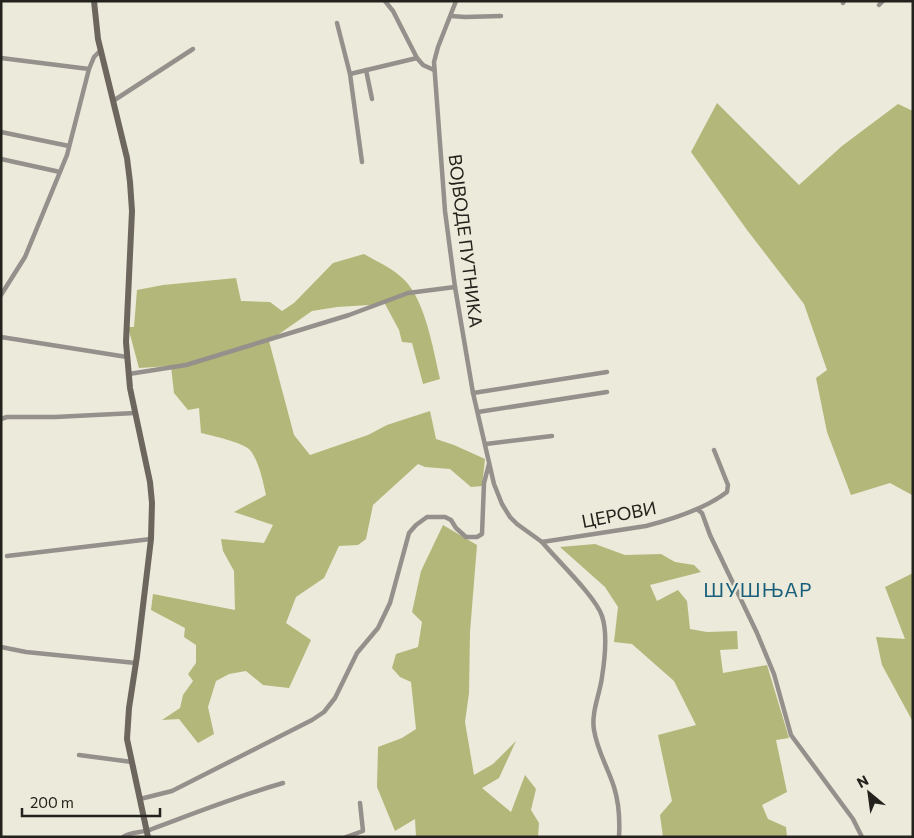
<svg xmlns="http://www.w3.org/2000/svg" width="914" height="838" font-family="Commissioner,sans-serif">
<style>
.forest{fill:#b4b77a}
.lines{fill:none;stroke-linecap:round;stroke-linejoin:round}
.street{stroke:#95908b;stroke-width:4.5}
.secondary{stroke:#6c665f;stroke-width:6}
.labels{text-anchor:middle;stroke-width:4.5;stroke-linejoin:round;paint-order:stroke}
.street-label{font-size:18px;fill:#23221c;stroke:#eceada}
.quarter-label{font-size:20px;letter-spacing:1px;fill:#195f7b;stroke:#eceada}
</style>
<rect width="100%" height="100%" fill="#eceada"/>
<!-- forest -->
<g class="forest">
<polygon points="717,103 799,185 842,146 898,104 913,111 913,498 912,495 890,483 851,495 827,432 816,378 827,370 804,304 747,230 691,152"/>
<path d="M 364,254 C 376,261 390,267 400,276 C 425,295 433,350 440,379 L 423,384 L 412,343 L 402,342 L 399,330 L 385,304 L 337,307 L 312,311 L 269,341 L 294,435 L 310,455 L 368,435 L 387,425 L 430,411 L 436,439 L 454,445 L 485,459 L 482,486 L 471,487 L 450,469 L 425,467 L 418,464 L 373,505 L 366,539 L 358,545 L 339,546 L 324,578 L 296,597 L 286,623 L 311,640 L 289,688 L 263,685 L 246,671 L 229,674 L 216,681 L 208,707 L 214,734 L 198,743 L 179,719 L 162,720 L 180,708 L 183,695 L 193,681 L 188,674 L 196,663 L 196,645 L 184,637 L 185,628 L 151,610 L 153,594 L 235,610 L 234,571 L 223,551 L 221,539 L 264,543 L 273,525 L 234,512 L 266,495 C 263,482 259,461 250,450 C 242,442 213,436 201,433 L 199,408 L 188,410 L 174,393 L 171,366 L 139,368 L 128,327 L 134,327 L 137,290 L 163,285 L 236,278 L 241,301 L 270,302 L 282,311 L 294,303 L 333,263 Z"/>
<polygon points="443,525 477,545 470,632 469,693 465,722 474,775 493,764 516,741 499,778 482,788 511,812 525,775 536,789 531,810 539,823 538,837 416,837 415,819 395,831 377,787 378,747 402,738 416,729 411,682 400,677 392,668 396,654 418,647 422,622 412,612 421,571"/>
<polygon points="595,544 625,555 661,554 675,562 694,565 701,572 650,585 657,601 678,590 687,601 690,629 707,632 737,631 738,649 720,650 723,673 767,665 789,738 776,740 787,792 762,805 768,819 786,827 787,837 663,837 660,815 672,801 658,735 696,725 674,681 632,644 614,642 618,607 605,587 560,547"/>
<polygon points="913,573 913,722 882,665 876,637 905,639 885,587"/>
</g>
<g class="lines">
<!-- street -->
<g class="street">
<polyline points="385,1 393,11 417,58 423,65 434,70"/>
<path d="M 456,1 L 438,47 L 434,62 L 445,211 L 455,287 L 473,393 L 494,484 L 502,504 L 510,517 L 517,524 L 542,542 L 646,526 C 673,519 705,509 727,492 L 728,485 L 714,450"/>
<polyline points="843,3 844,1"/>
<polyline points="879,5 883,1"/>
<polyline points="451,16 465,17 501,16"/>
<polyline points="337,23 350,74 417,58"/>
<polyline points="1,58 89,69"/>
<polyline points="366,70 372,99"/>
<polyline points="350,74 362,162"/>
<polyline points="113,101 193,49"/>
<polyline points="1,132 69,146"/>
<polyline points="1,159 60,172"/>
<polyline points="1,295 25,257 67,155 89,69 94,57 101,50"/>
<polyline points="1,337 127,357"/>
<polyline points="129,374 186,365 349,315 408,293 455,287"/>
<polyline points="473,393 607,372"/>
<polyline points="478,412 607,392"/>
<polyline points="1,419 7,417 55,417 135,413"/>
<polyline points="486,444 552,436"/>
<polyline points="698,510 702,513 710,535 757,633 774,674 791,735 853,819 862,837"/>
<path d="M 542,542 C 556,559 596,597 602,616 C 608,634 605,658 602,677 C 600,694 591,712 594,730 C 597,750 608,768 614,787 C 619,803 620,820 619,837"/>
<polyline points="7,556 151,539"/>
<polyline points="1,647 26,652 136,663"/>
<polyline points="79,755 132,762"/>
<polyline points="140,799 172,791 312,720 324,712 335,698 357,653 378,628 390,603 409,533 416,525 427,517 445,517 451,520 456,528 466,537 477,537 482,534 484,483 489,464"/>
<path d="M 123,837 C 131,831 143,833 152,829 C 195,813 238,796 283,783"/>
<polyline points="346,837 363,831 360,803"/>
</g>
<!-- secondary -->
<polyline class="secondary" points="94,1 98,39 127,158 130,182 132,211 126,342 130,388 150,482 152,503 151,539 137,656 129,708 127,739 148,837"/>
</g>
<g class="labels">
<!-- street labels -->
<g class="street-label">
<text transform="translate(465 241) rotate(83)" y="6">ВОЈВОДЕ ПУТНИКА</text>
<text transform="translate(619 515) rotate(-11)" y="6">ЦЕРОВИ</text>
</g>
<!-- quarter labels -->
<g class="quarter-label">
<text x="758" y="597">ШУШЊАР</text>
</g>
</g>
<!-- border -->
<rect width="914" height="838" fill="none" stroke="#23221c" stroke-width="5"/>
<!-- north arrow -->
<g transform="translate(869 793) rotate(331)" stroke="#eceada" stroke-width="4" paint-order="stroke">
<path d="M0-4L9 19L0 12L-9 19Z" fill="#23221c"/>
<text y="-8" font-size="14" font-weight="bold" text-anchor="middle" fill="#23221c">N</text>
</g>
<!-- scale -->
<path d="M22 808v8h138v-8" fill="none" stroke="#23221c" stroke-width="2.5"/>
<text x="30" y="808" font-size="15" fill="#23221c" stroke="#eceada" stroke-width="4" paint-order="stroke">200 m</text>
</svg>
